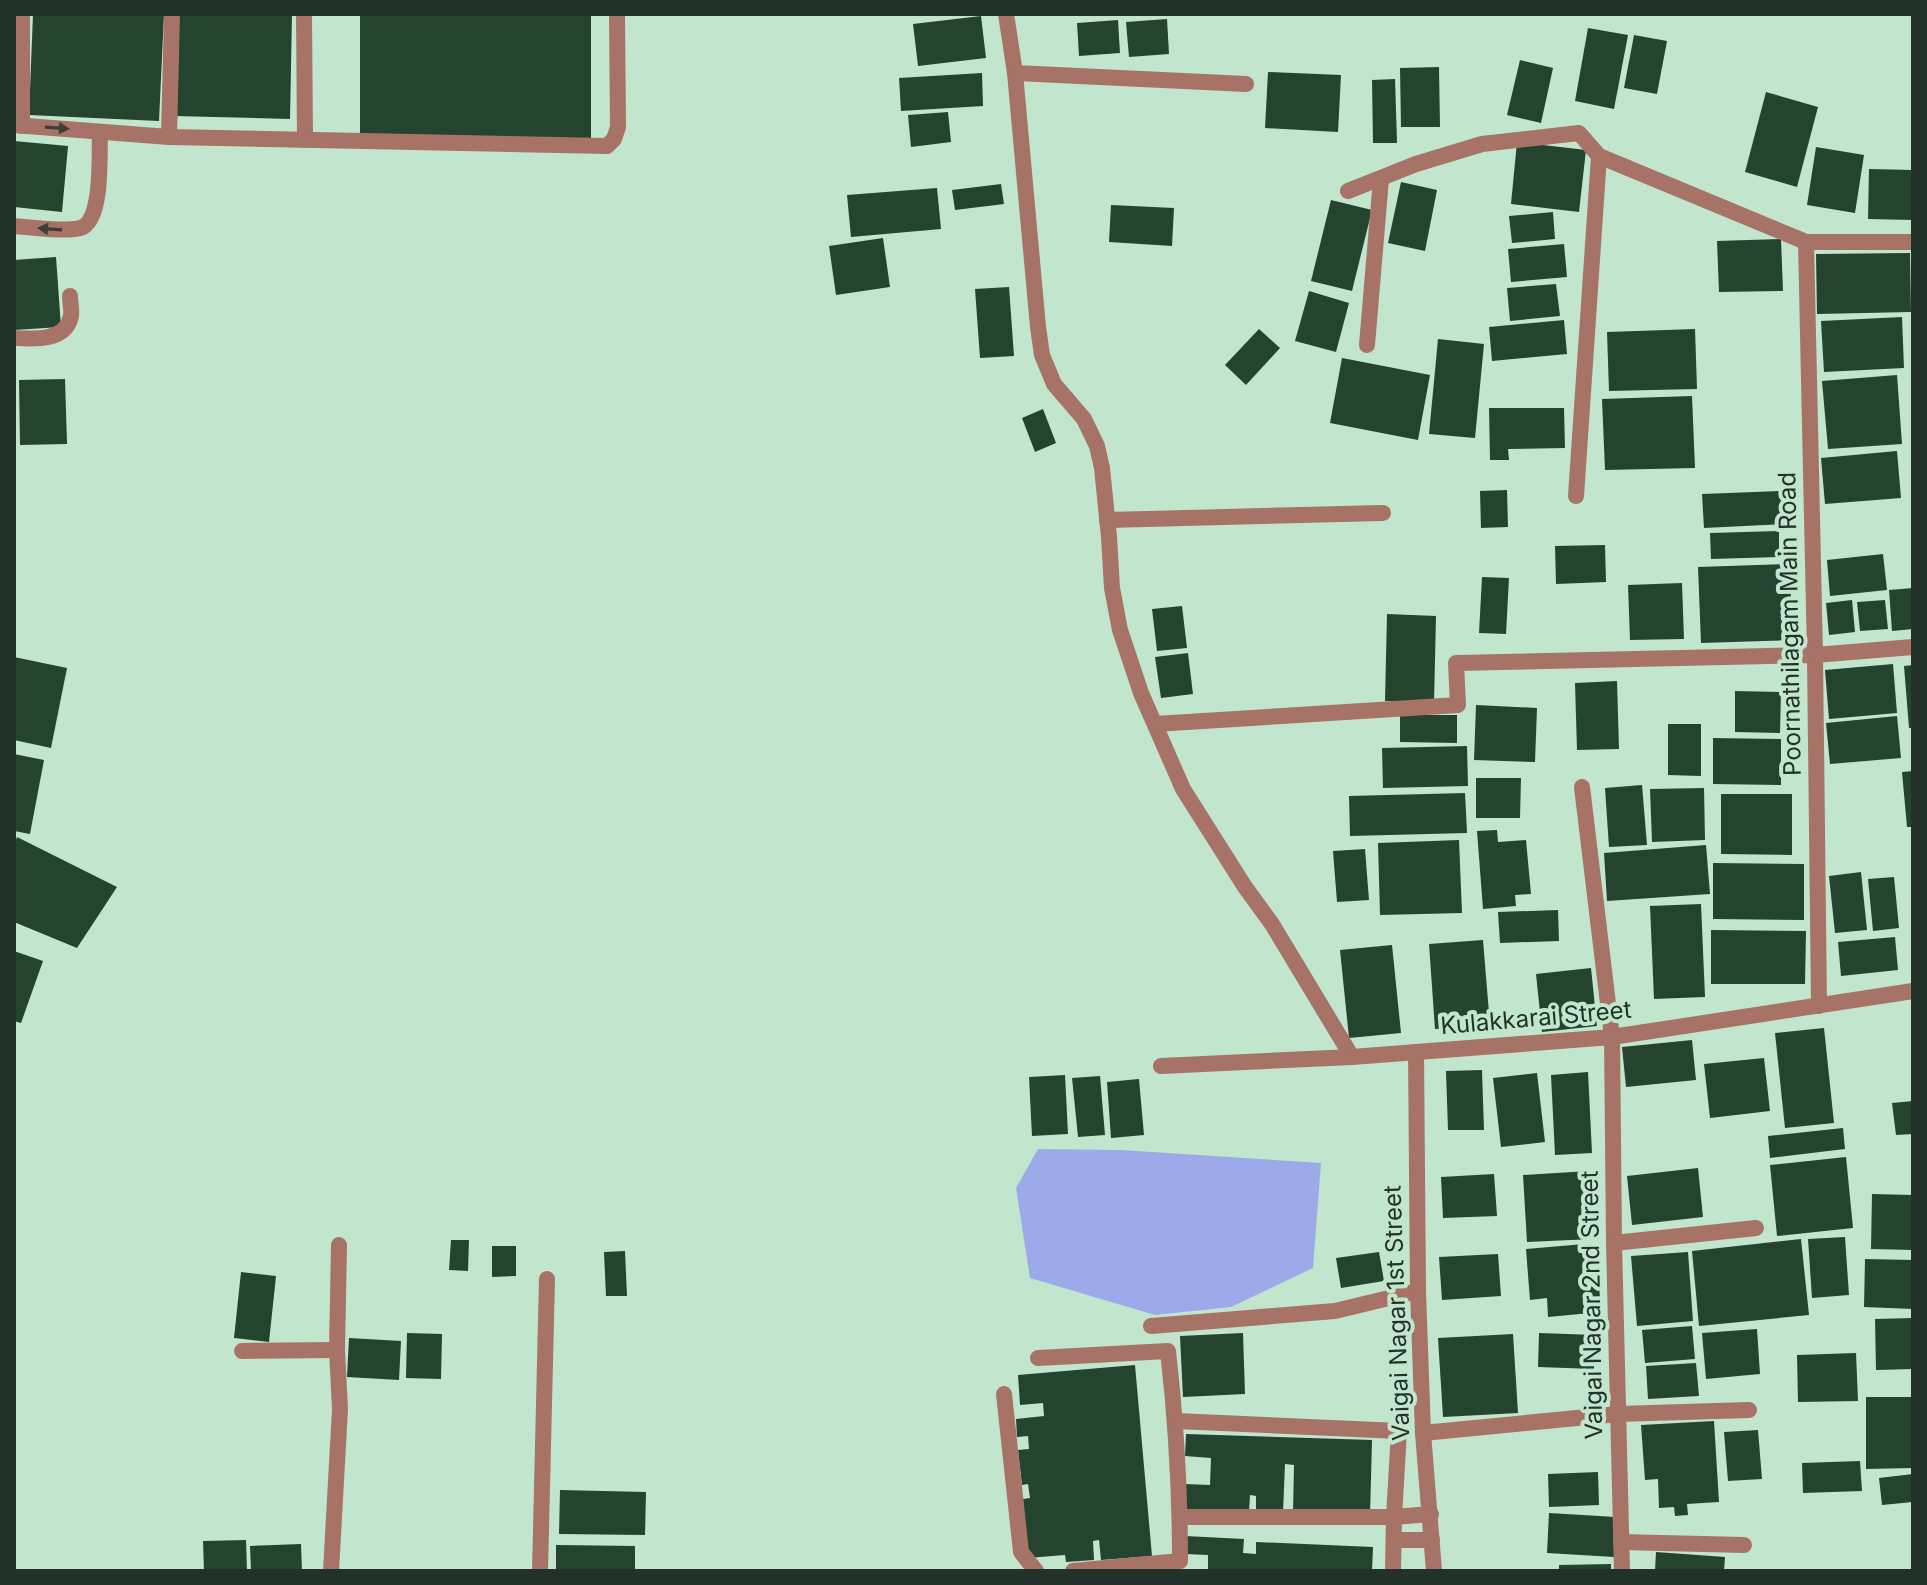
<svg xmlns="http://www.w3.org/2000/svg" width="1927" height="1585" font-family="Inter,sans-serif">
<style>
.water{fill:#9daaea}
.building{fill:#244430}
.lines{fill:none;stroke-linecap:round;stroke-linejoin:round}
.service{stroke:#a77366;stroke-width:16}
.minor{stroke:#a77366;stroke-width:16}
.oneway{fill:#3d3f34}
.labels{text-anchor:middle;stroke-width:8;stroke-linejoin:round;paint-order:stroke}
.street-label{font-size:24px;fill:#233228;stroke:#c1e6cd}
</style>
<rect width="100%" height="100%" fill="#c1e6cd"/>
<!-- water -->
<polygon class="water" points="1038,1149 1121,1150 1321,1163 1313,1268 1231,1307 1155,1315 1030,1278 1016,1188"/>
<!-- building -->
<g class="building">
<polygon points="33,14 164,14 159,121 29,115"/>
<polygon points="176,14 292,14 290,119 174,116"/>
<polygon points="360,15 591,16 591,143 360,139"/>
<polygon points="981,16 986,58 918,66 913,24"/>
<polygon points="1167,19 1169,54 1129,57 1126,22"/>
<polygon points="1118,20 1120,53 1079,56 1077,23"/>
<polygon points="1588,28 1628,35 1614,109 1575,101"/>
<polygon points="1634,35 1667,41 1657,94 1624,88"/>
<polygon points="1520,60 1553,68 1541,123 1507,115"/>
<polygon points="1439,67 1440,127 1401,127 1400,68"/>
<polygon points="1268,72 1341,75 1338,132 1265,128"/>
<polygon points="982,73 983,106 901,111 899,78"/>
<polygon points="1395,79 1397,143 1373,143 1372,80"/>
<polygon points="1766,92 1818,107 1797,187 1745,172"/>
<polygon points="948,112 951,142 911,147 908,115"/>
<polygon points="14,141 68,146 62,212 14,207"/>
<polygon points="1517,142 1586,150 1579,212 1511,204"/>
<polygon points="1816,147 1864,155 1855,213 1807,205"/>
<polygon points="1869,169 1913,170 1913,220 1868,219"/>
<polygon points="1401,182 1437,190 1425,251 1388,243"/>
<polygon points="1001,184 1004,204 955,210 952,190"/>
<polygon points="937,188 941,229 851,237 847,195"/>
<polygon points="1331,200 1372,210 1352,291 1311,281"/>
<polygon points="1111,205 1174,208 1172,246 1109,242"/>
<polygon points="1553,212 1555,239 1512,243 1509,216"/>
<polygon points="883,238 890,287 836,295 829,246"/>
<polygon points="1781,239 1783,291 1719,292 1717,241"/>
<polygon points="1564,244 1567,277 1511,282 1508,249"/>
<polygon points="1910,253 1911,312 1817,314 1816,254"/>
<polygon points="56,257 61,327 14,330 14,260"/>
<polygon points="1556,284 1560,316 1510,321 1507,288"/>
<polygon points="1009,287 1014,356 980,358 975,289"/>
<polygon points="1309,291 1349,303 1336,352 1295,341"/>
<polygon points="1902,317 1904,368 1824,372 1821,321"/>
<polygon points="1564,320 1567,354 1492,361 1489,327"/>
<polygon points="1259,329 1280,348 1246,385 1225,365"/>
<polygon points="1695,329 1697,389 1609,391 1607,332"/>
<polygon points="1438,339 1484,344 1475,438 1429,434"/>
<polygon points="1342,358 1430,375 1418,440 1330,423"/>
<polygon points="1897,375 1902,444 1828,449 1822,381"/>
<polygon points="65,379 67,444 20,445 19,380"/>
<polygon points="1692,396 1695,468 1605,470 1602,399"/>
<polygon points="1489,408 1564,408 1565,448 1508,449 1509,460 1490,460"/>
<polygon points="1043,409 1056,443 1035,452 1022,418"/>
<polygon points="1897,451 1901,498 1825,504 1821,458"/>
<polygon points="1507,490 1508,527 1481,528 1480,491"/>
<polygon points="1783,491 1784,524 1704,528 1702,494"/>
<polygon points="1779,531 1779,557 1711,559 1710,533"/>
<polygon points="1605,545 1606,582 1556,584 1555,546"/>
<polygon points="1883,554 1887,590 1830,596 1827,560"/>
<polygon points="1790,564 1792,640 1701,643 1698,567"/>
<polygon points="1482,577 1509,578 1506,634 1479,633"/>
<polygon points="1682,583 1684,639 1630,640 1628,585"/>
<polygon points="1913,588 1913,629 1892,631 1889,590"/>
<polygon points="1852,600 1855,632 1829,635 1826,603"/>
<polygon points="1885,600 1888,629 1860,631 1857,602"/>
<polygon points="1182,606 1187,648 1157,651 1152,609"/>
<polygon points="1387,614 1436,616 1434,703 1385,701"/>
<polygon points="1188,653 1193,694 1161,698 1155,657"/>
<polygon points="14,657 67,668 51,748 14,740"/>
<polygon points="1893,664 1897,713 1829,719 1825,670"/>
<polygon points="1913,665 1913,728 1909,728 1904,666"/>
<polygon points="1617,681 1619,749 1577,750 1575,683"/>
<polygon points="1735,691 1781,692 1780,733 1735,732"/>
<polygon points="1476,705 1537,708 1535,762 1474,760"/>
<polygon points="1400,715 1457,715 1457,743 1400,742"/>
<polygon points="1897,716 1901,758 1830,764 1826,723"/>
<polygon points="1668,724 1701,724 1701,776 1668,775"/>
<polygon points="1713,738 1781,739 1781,785 1713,784"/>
<polygon points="1467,746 1468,786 1383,788 1382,748"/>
<polygon points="14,754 44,760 30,834 14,831"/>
<polygon points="1913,771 1913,827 1907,827 1902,772"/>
<polygon points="1476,778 1521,778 1520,818 1476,818"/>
<polygon points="1642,785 1647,845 1609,847 1605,788"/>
<polygon points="1704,788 1705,840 1652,842 1650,789"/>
<polygon points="1465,793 1467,833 1350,836 1349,796"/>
<polygon points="1721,794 1792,794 1792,855 1721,854"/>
<polygon points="1497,830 1498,842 1526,840 1531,894 1515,895 1516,906 1483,909 1477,831"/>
<polygon points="17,837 117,887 77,948 14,922 14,845"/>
<polygon points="1459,840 1462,913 1380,915 1378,843"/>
<polygon points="1706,845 1710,894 1607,901 1604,853"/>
<polygon points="1365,849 1369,900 1337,902 1333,851"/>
<polygon points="1713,863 1804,864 1804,920 1713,919"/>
<polygon points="1861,872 1867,930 1835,933 1829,876"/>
<polygon points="1894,877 1899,928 1873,931 1868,879"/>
<polygon points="1701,904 1705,997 1654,999 1650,906"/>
<polygon points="1558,910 1559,941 1500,943 1498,912"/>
<polygon points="1711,930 1806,931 1805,984 1711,984"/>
<polygon points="1895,937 1898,970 1841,976 1838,942"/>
<polygon points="1483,940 1490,1025 1435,1029 1429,944"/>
<polygon points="1392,945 1401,1033 1349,1038 1340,950"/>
<polygon points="14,951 43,961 21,1023 14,1021"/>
<polygon points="1591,968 1597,1026 1542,1032 1536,974"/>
<polygon points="1824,1028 1834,1123 1785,1128 1775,1033"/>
<polygon points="1692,1040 1696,1080 1626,1087 1622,1047"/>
<polygon points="1764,1058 1770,1111 1710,1118 1704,1064"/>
<polygon points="1482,1070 1484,1130 1448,1130 1446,1071"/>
<polygon points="1588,1072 1592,1153 1555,1155 1551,1075"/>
<polygon points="1537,1073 1545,1142 1501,1147 1493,1078"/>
<polygon points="1065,1075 1068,1134 1032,1136 1029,1077"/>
<polygon points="1100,1076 1105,1135 1078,1137 1072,1078"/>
<polygon points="1139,1079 1144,1135 1111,1138 1107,1082"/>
<polygon points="1913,1101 1913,1134 1896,1135 1892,1103"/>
<polygon points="1843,1128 1845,1149 1770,1158 1768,1136"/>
<polygon points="1846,1157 1853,1228 1777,1236 1770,1165"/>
<polygon points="1698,1168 1703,1217 1632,1225 1627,1176"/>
<polygon points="1589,1171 1593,1239 1527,1242 1523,1175"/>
<polygon points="1494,1174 1497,1216 1443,1218 1441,1177"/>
<polygon points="1872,1194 1913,1195 1913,1250 1871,1249"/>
<polygon points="1845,1237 1849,1295 1812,1298 1808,1239"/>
<polygon points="1801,1239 1809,1315 1699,1326 1692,1251"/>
<polygon points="451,1240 469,1240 468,1271 449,1270"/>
<polygon points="1596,1243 1601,1312 1548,1317 1547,1298 1530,1300 1526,1249"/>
<polygon points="492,1246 516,1246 516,1276 492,1277"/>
<polygon points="625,1251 627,1296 606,1296 604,1252"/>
<polygon points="1379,1252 1384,1281 1341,1288 1336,1258"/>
<polygon points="1688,1252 1693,1321 1637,1326 1631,1256"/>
<polygon points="1498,1254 1501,1296 1442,1300 1439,1257"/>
<polygon points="1865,1259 1913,1260 1913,1309 1864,1307"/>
<polygon points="241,1272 276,1276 269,1342 234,1338"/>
<polygon points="1913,1318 1913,1369 1876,1370 1875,1319"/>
<polygon points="1692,1326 1695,1359 1645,1363 1642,1330"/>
<polygon points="1757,1329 1760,1374 1706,1379 1702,1333"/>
<polygon points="407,1333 442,1334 441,1379 406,1378"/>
<polygon points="1243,1333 1245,1394 1183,1397 1180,1336"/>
<polygon points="1539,1333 1595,1335 1594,1369 1538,1367"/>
<polygon points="1513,1334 1518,1413 1443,1417 1438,1338"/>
<polygon points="349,1338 401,1341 399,1380 347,1377"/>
<polygon points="1856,1353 1858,1401 1798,1402 1797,1355"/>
<polygon points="1696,1363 1699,1396 1648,1399 1646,1366"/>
<polygon points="1135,1365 1152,1556 1101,1560 1099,1540 1093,1541 1094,1560 1066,1562 1065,1555 1028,1558 1023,1499 1030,1498 1028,1484 1022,1485 1018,1450 1029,1449 1028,1436 1017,1437 1016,1419 1044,1416 1043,1403 1020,1405 1018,1375"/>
<polygon points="1866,1397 1913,1397 1913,1468 1866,1469"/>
<polygon points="1714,1421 1719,1502 1687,1504 1688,1515 1675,1516 1674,1507 1659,1508 1658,1479 1645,1480 1641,1425"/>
<polygon points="1758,1430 1762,1479 1728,1481 1724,1432"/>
<polygon points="1186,1434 1372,1440 1370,1516 1293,1513 1294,1465 1285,1464 1283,1513 1256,1512 1256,1496 1250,1495 1249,1512 1184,1510 1184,1484 1210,1485 1211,1458 1185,1456"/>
<polygon points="1860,1461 1862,1491 1803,1493 1802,1463"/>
<polygon points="1598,1472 1599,1505 1549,1507 1548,1474"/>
<polygon points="1913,1474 1913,1502 1882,1505 1879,1478"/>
<polygon points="560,1490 646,1492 645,1535 559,1534"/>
<polygon points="1549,1513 1616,1517 1614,1557 1547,1553"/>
<polygon points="1185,1536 1244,1539 1243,1553 1256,1554 1256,1542 1373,1547 1372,1571 1208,1571 1208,1555 1185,1554"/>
<polygon points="246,1540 247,1571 204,1571 203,1541"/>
<polygon points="301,1544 302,1571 251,1571 250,1546"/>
<polygon points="556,1545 635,1546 635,1571 556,1571"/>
<polygon points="1656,1552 1725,1557 1724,1571 1655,1571"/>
<polygon points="1611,1564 1611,1571 1559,1571 1559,1565"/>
</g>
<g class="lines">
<!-- service -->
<g class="service">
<path d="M 14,338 C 33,339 66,342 71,316 C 72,311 70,302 70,296"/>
<polyline points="1151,1326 1335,1311 1418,1291"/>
</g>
<!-- minor -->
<g class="minor">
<polyline points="304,14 305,140"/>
<polyline points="1006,14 1015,73 1038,327 1042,355 1054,384 1084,419 1097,446 1102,468 1109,537 1112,588 1120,630 1141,693 1183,789 1245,887 1272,924 1352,1057"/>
<polyline points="1015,73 1246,84"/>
<polyline points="14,125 169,137 607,146 614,139 618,127 617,14"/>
<polyline points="22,126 22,14"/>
<polyline points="169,137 172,14"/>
<polyline points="1348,191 1416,164 1482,144 1579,133 1599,156 1806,242 1913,242"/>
<path d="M 14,226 C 29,227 71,233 83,227 C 103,216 99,154 100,132"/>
<polyline points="1806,242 1815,655 1819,1006"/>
<polyline points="1367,345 1381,179"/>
<polyline points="1576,496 1599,156"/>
<polyline points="1107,520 1383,513"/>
<polyline points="1155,724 1458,705 1456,663 1815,655 1913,647"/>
<polyline points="1582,787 1612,1037 1614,1243 1622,1571"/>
<polyline points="1416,1052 1418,1291 1423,1433 1434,1571"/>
<polyline points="1161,1066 1352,1057 1612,1037 1913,991"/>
<polyline points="1614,1243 1756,1228"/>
<polyline points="242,1351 337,1350"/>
<path d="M 1038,1358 L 1168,1351 C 1176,1421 1180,1490 1180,1561 L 1073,1571"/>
<polyline points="1004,1394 1021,1552 1036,1571"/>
<polyline points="1176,1421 1399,1431 1394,1517 1180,1517"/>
<polyline points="1423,1433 1618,1414 1749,1410"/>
<polyline points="1394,1540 1432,1540"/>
<polyline points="1621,1542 1744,1545"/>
<polyline points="331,1571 340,1409 337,1350 339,1245"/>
<polyline points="540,1571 547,1279"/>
<polyline points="1393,1571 1394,1517 1431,1514"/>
</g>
</g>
<!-- one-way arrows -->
<defs><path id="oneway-solid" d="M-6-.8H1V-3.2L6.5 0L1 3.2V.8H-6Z" transform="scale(2)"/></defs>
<g class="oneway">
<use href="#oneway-solid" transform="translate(57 128) rotate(4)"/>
<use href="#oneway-solid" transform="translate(50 229) rotate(-176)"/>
</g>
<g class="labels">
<!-- street labels -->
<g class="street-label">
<text transform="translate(1790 624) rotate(-91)" y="8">Poornathilagam Main Road</text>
<text transform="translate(1536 1018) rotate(-5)" y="8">Kulakkarai Street</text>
<text transform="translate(1592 1305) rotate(-91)" y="8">Vaigai Nagar 2nd Street</text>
<text transform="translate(1397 1313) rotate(-92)" y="8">Vaigai Nagar 1st Street</text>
</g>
</g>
<!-- border -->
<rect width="1927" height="1585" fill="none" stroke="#233228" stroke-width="32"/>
</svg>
